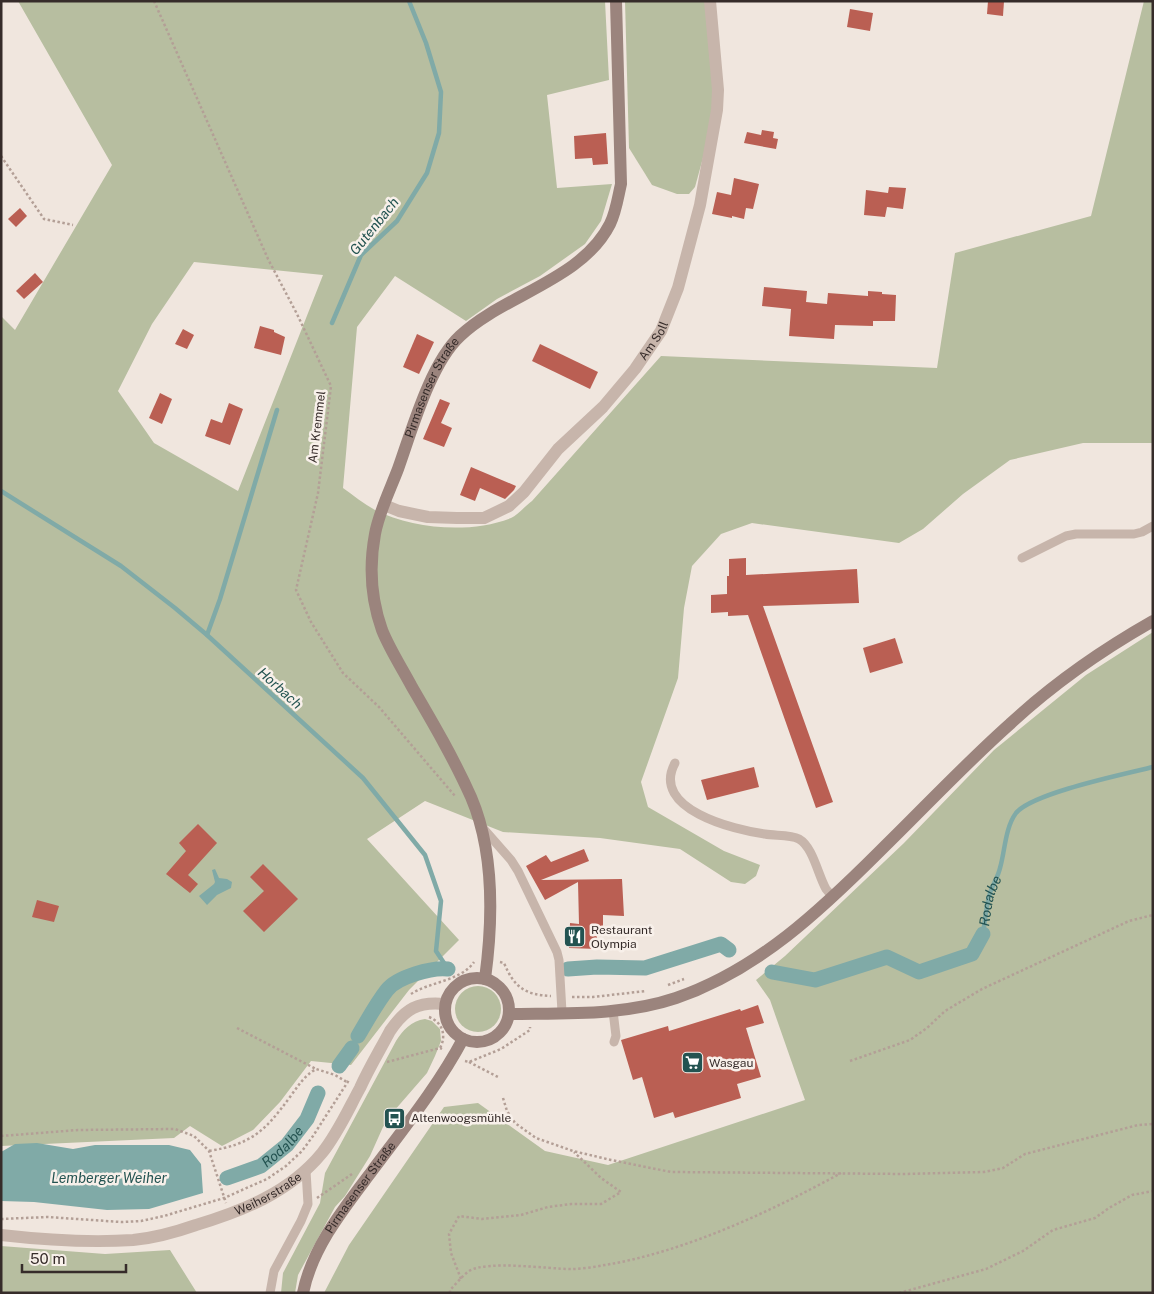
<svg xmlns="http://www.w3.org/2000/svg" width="1154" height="1294" font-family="'Public Sans',sans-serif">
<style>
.green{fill:#b7bea0;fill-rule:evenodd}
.water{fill:#80aaa7}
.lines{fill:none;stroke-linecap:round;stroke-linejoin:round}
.stream{stroke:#80aaa7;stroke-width:4.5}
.canal{stroke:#80aaa7;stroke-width:15}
.building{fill:#ba5f53}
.path{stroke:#b39f96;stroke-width:2.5;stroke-dasharray:2.5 2.5;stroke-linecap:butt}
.lane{stroke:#c7b5ab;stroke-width:9}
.street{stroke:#c7b5ab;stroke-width:12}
.secondary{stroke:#9b847d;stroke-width:12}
.labels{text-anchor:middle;stroke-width:5;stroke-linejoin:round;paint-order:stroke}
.street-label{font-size:12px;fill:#362c2a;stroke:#f8f0ea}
.poi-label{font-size:12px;fill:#362c2a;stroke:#f8f0ea;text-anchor:start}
.water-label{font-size:14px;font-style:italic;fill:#235351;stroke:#f8f0ea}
</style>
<rect width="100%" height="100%" fill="#f0e6de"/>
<!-- green -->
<g class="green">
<path d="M 18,1 L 605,1 L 609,80 L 547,95 L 557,188 L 612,184 L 601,221 L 585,244 L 540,276 L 497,299 L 466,321 L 395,276 L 357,327 L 343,488 C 353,495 364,504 375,510 C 413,529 470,534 511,518 C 518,515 525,506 532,501 L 661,356 L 937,368 L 955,253 L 1091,216 L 1144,1 L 1153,1 L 1153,443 L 1083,443 L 1010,460 L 963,494 L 923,529 L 899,543 L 752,523 L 721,534 L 692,566 L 684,608 L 678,678 L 641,782 L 648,807 L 724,851 L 760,865 L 756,876 L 745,884 L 731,882 L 680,849 L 600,838 L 503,832 L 425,801 L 367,839 L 459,940 L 409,990 L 351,1065 L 311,1061 L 280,1102 L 253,1130 L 222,1146 L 190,1126 L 174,1138 L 1,1146 L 1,316 L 15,330 L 112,165 ZM 194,262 L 323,275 L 238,491 L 154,443 L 118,391 L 152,324 Z"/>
<polygon points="625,1 705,1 714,92 709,136 695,187 689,194 677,194 652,185 629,148"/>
<polygon points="1153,632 1153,1293 324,1293 349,1245 444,1107 478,1103 545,1151 608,1165 805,1100 770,1000 756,980 785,956 904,843 994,750 1086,675"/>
<circle cx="478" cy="1009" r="23"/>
<path d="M 425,1019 L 432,1021 L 440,1029 L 441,1041 L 435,1056 L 427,1073 L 394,1111 L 383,1127 L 370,1156 L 345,1196 L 335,1207 L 298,1275 L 295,1293 L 281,1293 L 283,1273 L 320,1203 L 325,1173 L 396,1041 C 403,1030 411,1021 425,1019 Z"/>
<polygon points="1,1246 105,1254 170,1250 197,1293 1,1293"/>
</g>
<!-- water -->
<g class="water">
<polygon points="215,869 219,878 227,879 232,882 231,888 217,895 207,905 199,896 214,884 215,882 212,870"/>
<polygon points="37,1143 73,1149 95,1145 169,1145 190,1150 201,1164 203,1193 149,1209 107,1210 34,1202 1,1201 1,1152 15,1144"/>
</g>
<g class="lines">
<!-- stream -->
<g class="stream">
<polyline points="332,323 361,255 397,221 427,173 439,133 441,92 426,43 409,1"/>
<polyline points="1,491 121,566 175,608 207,635 363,778 425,855 441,901 436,951 448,969"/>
<polyline points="207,635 220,599 277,410"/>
<path id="s1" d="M 983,934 C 985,921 986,906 990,893 C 993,884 998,877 1000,868 C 1005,851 1005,828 1016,813 C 1032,793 1125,774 1153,767"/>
</g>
<!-- canal -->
<g class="canal">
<polyline points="568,969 597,967 645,968 721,944 729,950"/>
<polyline points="772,972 815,980 887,957 919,972 972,954 983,934"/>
<path d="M 358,1036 C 367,1021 376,1004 387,990 C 397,977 432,967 448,969"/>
<polyline points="339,1066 352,1048"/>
<path id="s2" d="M 227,1178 L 261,1166 L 287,1145 L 307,1119 L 318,1093"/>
</g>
</g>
<!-- building -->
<g class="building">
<polygon points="988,1 1004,1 1003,16 987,14"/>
<polygon points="850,9 873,13 870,31 847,27"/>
<polygon points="762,130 774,132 773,138 778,139 776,149 744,143 747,132 761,135"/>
<polygon points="606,133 608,164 593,165 592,158 575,159 574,136"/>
<polygon points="734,178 759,184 753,209 746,208 744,219 732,216 732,218 712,214 717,192 731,195"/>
<polygon points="889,187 906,188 903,209 887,207 885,217 864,215 866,190 888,193"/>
<polygon points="20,208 27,216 16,227 8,219"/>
<polygon points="35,273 43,282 24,299 16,291"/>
<polygon points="764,287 807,291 806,302 827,304 828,293 868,296 868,291 882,292 882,294 896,295 895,321 873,321 873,326 835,325 834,339 789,336 791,309 762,306"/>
<polygon points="260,326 274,330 274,332 285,337 281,355 254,348"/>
<polygon points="183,329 194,335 187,349 175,344"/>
<polygon points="417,334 434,342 419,374 403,367"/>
<polygon points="540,344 598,372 590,389 532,361"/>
<polygon points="160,393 172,399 162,424 149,418"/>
<polygon points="440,399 450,403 441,423 452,428 444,447 423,439"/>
<polygon points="229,403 243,409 230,445 205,436 211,419 222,423"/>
<polygon points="471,467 516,486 514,490 505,499 480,488 475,501 460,495"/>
<polygon points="746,558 746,575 857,569 859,603 763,606 833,802 816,808 748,615 728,616 728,612 711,613 711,595 727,594 727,576 729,576 729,559"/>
<polygon points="895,638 903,663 870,673 863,648"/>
<polygon points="754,767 759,787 707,800 701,780"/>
<polygon points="198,824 217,843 188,875 198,884 190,893 166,874 186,851 179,843"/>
<polygon points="584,849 589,861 541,880 622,879 624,916 603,915 603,936 597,936 597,949 569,948 570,923 579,924 578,882 545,900 526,866 546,855 551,862"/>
<polygon points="263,864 298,899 264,932 243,911 264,891 250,877"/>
<polygon points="37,900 59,906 54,922 32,917"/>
<polygon points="758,1005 764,1023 746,1028 761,1077 737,1084 741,1098 675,1118 673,1112 654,1118 642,1077 633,1080 621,1040 668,1026 669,1031 740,1009 741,1011"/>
</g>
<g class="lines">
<!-- path -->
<g class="path">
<polyline points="154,1 268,259 297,314 331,386 318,493 296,590 311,622 343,673 379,707 455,796"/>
<polyline points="1,156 44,219 73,225"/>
<path d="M 500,962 L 504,963 C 514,987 525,995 551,996"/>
<polyline points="668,985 684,979"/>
<path d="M 411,994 C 429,982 461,981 474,962"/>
<polyline points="572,997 593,997 646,991"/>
<path d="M 429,1017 C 442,1022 447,1035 440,1048"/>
<polyline points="237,1028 316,1069"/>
<polyline points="465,1061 469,1062 501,1049 530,1030 530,1027"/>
<polyline points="850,1061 910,1040 927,1028 945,1011 982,989 1129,921 1153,915"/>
<polyline points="387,1062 440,1048 442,1049"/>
<polyline points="469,1062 498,1077"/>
<polyline points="503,1098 507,1111 515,1123 536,1138 573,1151 611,1160 671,1172 905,1174 984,1172 1003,1168 1025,1154 1138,1125 1153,1124"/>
<polyline points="1,1136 78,1130 175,1129 194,1136 209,1151 226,1203"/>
<path d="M 209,1151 C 252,1144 265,1131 290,1097 C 298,1086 304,1076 316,1069 L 335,1075 L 347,1082"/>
<polyline points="317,1198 352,1174"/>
<polyline points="1,1219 48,1217 121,1222 141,1221 164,1216 224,1198 267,1179 286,1166 302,1151 313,1136 349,1080"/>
<polyline points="461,1279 451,1253 449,1234 459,1216 482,1219 521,1215 548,1207 571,1204 601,1204 621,1192 601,1178 574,1152"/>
<path d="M 450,1293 L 450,1290 C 456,1284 462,1276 469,1271 C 487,1260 548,1269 571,1269 C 582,1269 594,1267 605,1265 C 684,1252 770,1212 841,1173"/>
<polyline points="899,1293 986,1269 1023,1251 1053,1230 1095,1218 1109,1208 1132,1195 1153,1191"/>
</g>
<!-- lane -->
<g class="lane">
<polyline points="1022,558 1066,536 1076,534 1134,534 1142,532 1153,526"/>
<path d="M 675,763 C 650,809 734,830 765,834 C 775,836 790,834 799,839 C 813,847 818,875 826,889 C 828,892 831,895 834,897"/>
<polyline points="482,827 511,860 518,871 557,952 559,960 562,1012"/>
<polyline points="613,1011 616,1036 614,1042"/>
<polyline points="270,1293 274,1271 301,1221 308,1204 306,1171"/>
</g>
<!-- street -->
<g class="street">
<path id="s3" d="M 384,505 L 399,511 L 428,517 L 457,518 L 484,518 L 509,506 L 524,492 L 558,449 L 603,407 L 635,369 L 661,331 L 678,288 L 700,205 L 717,110 L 718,90 L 710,1"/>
<path id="s4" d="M 1,1235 C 45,1240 89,1243 133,1240 C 155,1238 176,1232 196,1225 C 243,1211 290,1192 322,1153 C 338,1133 348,1110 360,1088 C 369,1068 380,1050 390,1031 C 405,1009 418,1001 445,1004"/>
</g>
<!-- secondary -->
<g class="secondary">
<circle cx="477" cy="1010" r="32"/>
<path id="s5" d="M 485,979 C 493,920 495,853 471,797 C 454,759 433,723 412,687 C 402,668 390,650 382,630 C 371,599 369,566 375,534 C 379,512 390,490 398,469 C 412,430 430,364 460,336 C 503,295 582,280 610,224 C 616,212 618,197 621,184 L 616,1"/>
<path d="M 509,1014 C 565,1013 623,1016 676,998 C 758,970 821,910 881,850 C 924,808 965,764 1010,724 C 1053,684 1102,650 1153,621"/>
<path id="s6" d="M 303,1293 C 312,1247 345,1207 372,1171 C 404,1128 438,1086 463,1039"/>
</g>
</g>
<!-- icons -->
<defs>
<symbol id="restaurant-square" viewBox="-11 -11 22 22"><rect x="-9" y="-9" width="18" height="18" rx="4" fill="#235351" stroke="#f8f0ea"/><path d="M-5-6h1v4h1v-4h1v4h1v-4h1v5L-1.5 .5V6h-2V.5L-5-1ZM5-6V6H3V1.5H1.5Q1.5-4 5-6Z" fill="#fff"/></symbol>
<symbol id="supermarket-square" viewBox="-11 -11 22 22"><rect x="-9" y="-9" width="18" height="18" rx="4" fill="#235351" stroke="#f8f0ea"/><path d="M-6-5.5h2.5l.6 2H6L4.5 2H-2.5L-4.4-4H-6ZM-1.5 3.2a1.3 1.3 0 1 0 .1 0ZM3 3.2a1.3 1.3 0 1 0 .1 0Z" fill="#fff"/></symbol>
<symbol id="bus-square" viewBox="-11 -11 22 22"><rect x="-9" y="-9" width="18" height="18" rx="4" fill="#235351" stroke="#f8f0ea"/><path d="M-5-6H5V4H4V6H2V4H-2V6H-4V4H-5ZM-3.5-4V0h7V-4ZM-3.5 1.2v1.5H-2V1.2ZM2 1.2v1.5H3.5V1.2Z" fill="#fff"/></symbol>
</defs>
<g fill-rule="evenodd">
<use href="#restaurant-square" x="562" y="924" width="25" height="25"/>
<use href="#supermarket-square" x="680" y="1050" width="25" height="25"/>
<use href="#bus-square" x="382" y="1106" width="25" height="25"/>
</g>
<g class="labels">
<!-- street labels -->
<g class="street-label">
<text dy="4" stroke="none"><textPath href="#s3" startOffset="350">Am Soll</textPath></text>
<text dy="4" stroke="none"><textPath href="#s5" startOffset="629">Pirmasenser Straße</textPath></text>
<text transform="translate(317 427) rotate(-83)" y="4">Am Kremmel</text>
<text dy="4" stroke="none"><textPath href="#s6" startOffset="121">Pirmasenser Straße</textPath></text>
<text dy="4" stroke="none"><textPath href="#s4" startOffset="276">Weiherstraße</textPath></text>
</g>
<!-- poi labels -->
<g class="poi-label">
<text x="591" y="934">Restaurant<tspan x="591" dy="14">Olympia</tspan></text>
<text x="709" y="1067">Wasgau</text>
<text x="411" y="1122">Altenwoogsmühle</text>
</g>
<!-- water labels -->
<g class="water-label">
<text transform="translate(374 226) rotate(-51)" y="5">Gutenbach</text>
<text transform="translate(280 688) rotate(42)" y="5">Horbach</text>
<text dy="5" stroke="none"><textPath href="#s1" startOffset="34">Rodalbe</textPath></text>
<text dy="5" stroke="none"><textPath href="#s2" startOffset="65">Rodalbe</textPath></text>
<text x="109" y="1183">Lemberger Weiher</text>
</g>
</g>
<!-- border -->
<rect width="1154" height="1294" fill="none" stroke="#362c2a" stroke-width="5"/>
<!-- scale -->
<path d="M22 1264v8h104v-8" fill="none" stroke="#362c2a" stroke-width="2.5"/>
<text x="30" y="1264" font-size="15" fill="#362c2a" stroke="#f8f0ea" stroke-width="4" paint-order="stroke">50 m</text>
</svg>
